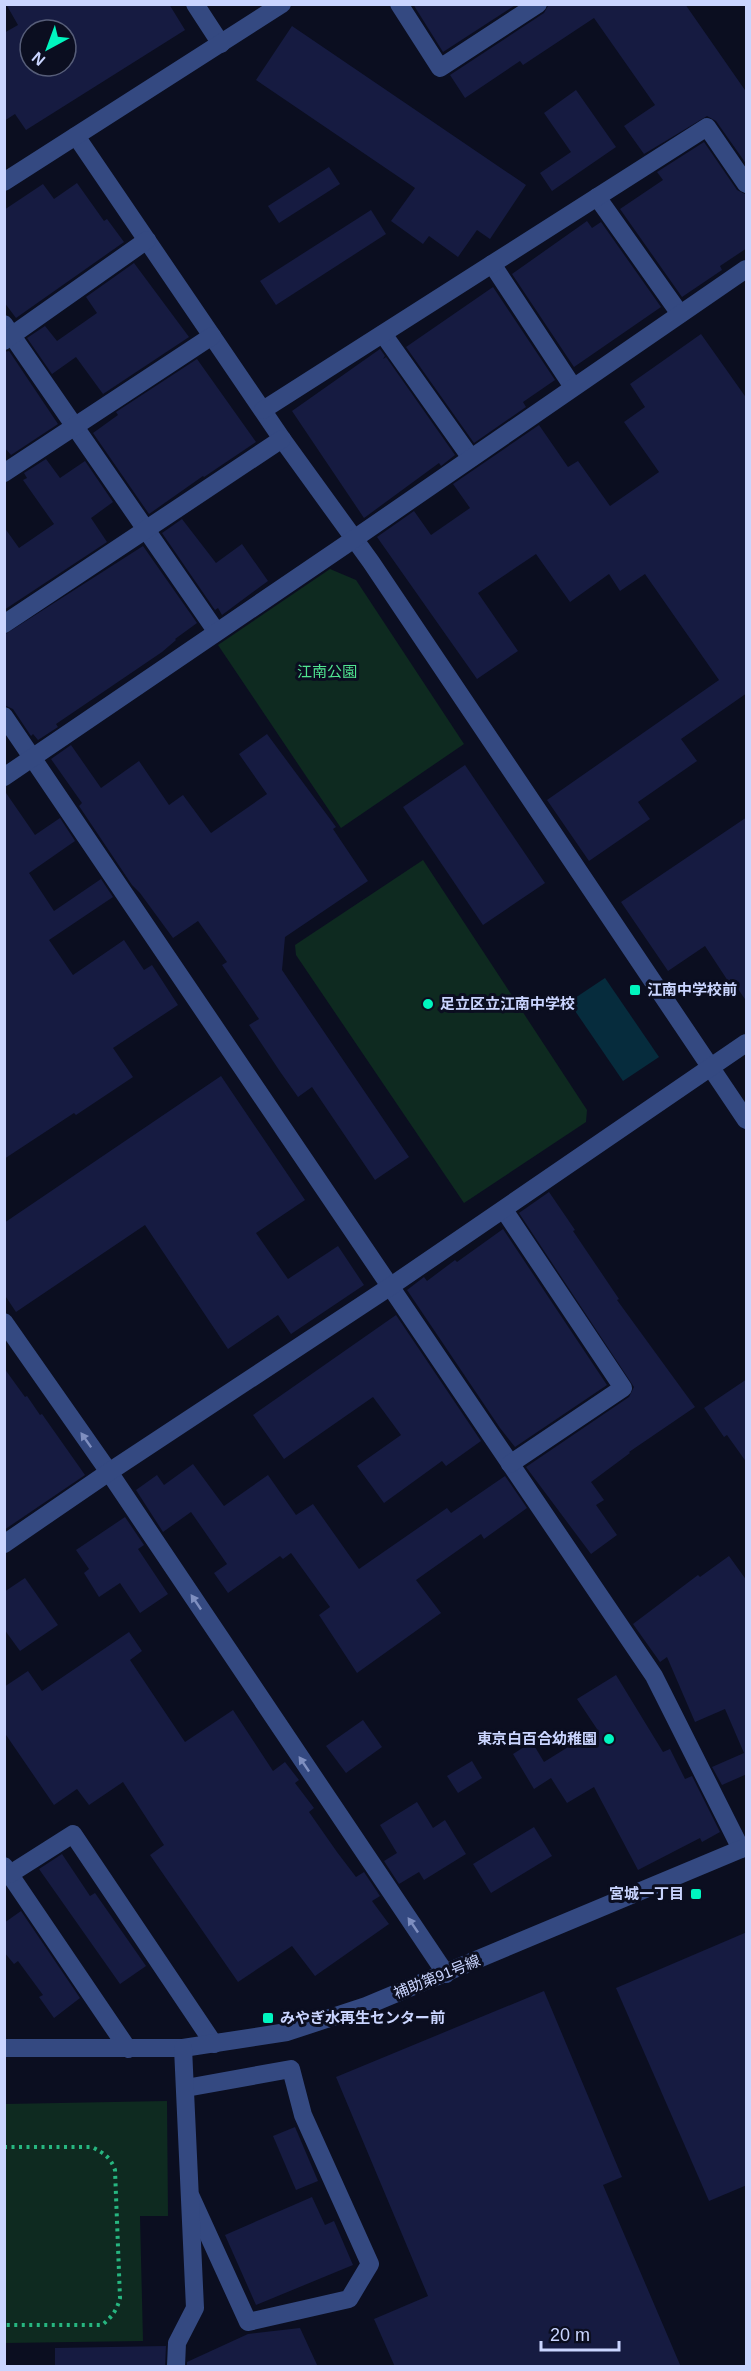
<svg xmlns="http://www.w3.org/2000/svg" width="751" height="2371" font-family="Helvetica,'Noto Sans JP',sans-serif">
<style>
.green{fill:#0e2a20}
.water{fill:#062c3d}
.building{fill:#161b41;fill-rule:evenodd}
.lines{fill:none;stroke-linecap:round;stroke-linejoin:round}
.path{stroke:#27b680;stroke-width:4;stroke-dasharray:3 4.5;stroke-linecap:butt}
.minor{stroke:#344981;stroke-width:18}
.oneway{fill:#7f8fc0}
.poi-dot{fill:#00f5bf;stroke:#0b0e20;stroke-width:2}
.labels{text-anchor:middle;stroke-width:6;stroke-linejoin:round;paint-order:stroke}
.park-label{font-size:15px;fill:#50e590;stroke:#0b0e20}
.poi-label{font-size:15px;font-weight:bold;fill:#cad5ff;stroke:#0b0e20;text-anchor:start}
.street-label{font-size:15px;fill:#cad5ff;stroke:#0b0e20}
</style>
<rect width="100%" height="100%" fill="#0b0e20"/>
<!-- green -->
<g class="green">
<polygon points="330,569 356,580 464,744 341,828 218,645"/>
<polygon points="423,860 587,1110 586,1122 464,1203 296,955 295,945"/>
<polygon points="167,2101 168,2216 140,2216 143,2341 5,2343 5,2104"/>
</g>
<!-- water -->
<polygon class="water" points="605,978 659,1057 623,1081 569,1002"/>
<!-- building -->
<g class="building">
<path d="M 6,4 L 169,4 L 185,30 L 26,130 L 15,114 L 4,121 L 4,33 L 18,25 ZM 30,30 L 66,30 L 66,66 L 30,66 Z"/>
<polygon points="413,4 517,4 443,52"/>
<polygon points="549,4 685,4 747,93 747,165 716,121 707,116 644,154 624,126 655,105 594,18 523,65 520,61 465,98 450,75 544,13"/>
<polygon points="292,26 526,185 490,239 477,230 458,257 429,236 423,244 391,221 415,188 256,80"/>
<polygon points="576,90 616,147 552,191 540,173 571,152 544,113"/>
<polygon points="704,142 737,190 747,195 747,248 720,266 722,270 682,297 620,209 663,180 657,172"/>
<polygon points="329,167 340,184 279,223 268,206"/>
<polygon points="77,183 104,221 107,219 124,242 16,318 4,302 4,210 43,184 54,199"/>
<polygon points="371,210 386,234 276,305 260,281"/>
<polygon points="587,221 592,228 601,222 661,307 574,367 512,274"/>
<polygon points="134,263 189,337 103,394 76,357 52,374 27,338 45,326 57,341 97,313 86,297"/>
<polygon points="493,287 555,380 523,402 526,407 474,443 406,347"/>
<polygon points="701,334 747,399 747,693 681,739 697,761 638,802 650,819 589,861 547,800 719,680 645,574 620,591 609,574 570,602 536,554 478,593 518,651 477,679 377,537 414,511 431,535 470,508 453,484 539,425 568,467 578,461 610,506 659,472 624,422 645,407 630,384"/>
<polygon points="380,349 385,356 383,359 386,357 455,455 441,466 439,463 364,518 292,411"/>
<polygon points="9,351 58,424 11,455 4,447 4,352"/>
<polygon points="197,359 256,442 204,477 203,476 149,514 93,433 118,415 116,412"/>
<polygon points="46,459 60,478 85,461 113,502 91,518 107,542 4,610 4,527 19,548 54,524 23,480 27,478 24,473"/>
<polygon points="182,519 216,563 242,544 268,581 222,615 218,608 215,610 162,533"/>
<polygon points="143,546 197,623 175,639 176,640 162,652 56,724 58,727 38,740 33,734 31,736 13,709 4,705 4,635"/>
<polygon points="267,734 336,827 333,829 368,881 285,937 282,970 409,1157 375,1180 312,1087 298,1097 281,1073 249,1025 259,1019 222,965 227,962 198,921 173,938 140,893 132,885 79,806 82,803 51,759 71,745 101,788 139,761 169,805 183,795 211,833 267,794 239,754"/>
<polygon points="465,765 545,883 483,925 403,807"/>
<polygon points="4,790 35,835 60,818 75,841 29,873 54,911 101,879 113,897 49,940 73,975 124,940 144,970 152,965 178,1005 113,1048 133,1077 76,1115 74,1113 4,1159"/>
<polygon points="747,817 747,1002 731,979 728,981 705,946 668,971 621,902"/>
<polygon points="221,1076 305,1200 256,1233 288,1279 338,1246 364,1285 291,1334 278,1315 228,1349 145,1225 16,1312 4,1294 4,1223"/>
<polygon points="549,1192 575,1230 573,1231 619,1299 617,1300 695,1407 629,1452 630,1453 591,1482 604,1500 596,1505 617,1535 591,1554 526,1467 629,1397 634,1387 519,1213"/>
<polygon points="503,1229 607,1385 515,1447 500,1428 407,1290 424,1277 427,1281 455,1260 457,1262"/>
<polygon points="396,1315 481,1441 446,1466 442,1461 384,1503 357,1466 401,1435 373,1397 284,1459 253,1415"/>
<polygon points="4,1368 25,1397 27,1396 40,1415 42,1414 85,1475 4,1530"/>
<polygon points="747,1379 747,1463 727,1435 724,1437 704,1408"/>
<polygon points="193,1464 224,1506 268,1475 296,1515 313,1504 359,1569 447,1508 451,1513 505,1476 527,1508 484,1539 481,1534 416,1580 441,1613 357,1673 319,1615 330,1607 291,1553 283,1559 280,1556 228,1593 214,1573 227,1564 191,1512 163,1532 136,1490 157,1475 164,1485"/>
<polygon points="125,1517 144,1545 138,1549 168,1594 140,1613 120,1583 99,1597 84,1573 89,1569 76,1550"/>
<polygon points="729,1556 747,1581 747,1774 722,1785 712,1767 744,1753 725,1709 695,1722 667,1657 660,1662 633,1624 698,1575 700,1577"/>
<polygon points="25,1578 58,1625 20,1651 4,1629 4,1592"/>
<polygon points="129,1632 142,1651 130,1660 185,1742 233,1710 273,1771 285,1762 299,1780 295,1783 314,1808 309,1812 337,1852 356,1877 364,1872 380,1896 372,1901 389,1924 315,1976 292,1946 238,1982 150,1855 164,1845 123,1782 89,1805 77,1789 54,1805 4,1732 4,1687 28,1671 42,1691"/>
<polygon points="616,1675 663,1752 670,1749 685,1779 692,1776 720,1832 702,1842 700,1838 638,1870 594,1787 567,1803 551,1778 534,1789 513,1754 532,1742 544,1762 597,1729 577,1699"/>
<polygon points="363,1720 382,1747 346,1773 326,1746"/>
<polygon points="472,1761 482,1778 458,1793 447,1776"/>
<polygon points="417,1802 433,1828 445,1820 466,1854 424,1880 419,1872 399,1884 384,1861 397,1853 380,1825"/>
<polygon points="534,1827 552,1856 491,1893 473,1864"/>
<polygon points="62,1854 90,1896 95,1893 146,1966 120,1984 39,1869"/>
<polygon points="21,1911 80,1998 54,2018 39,1997 43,1995 18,1961 14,1964 4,1952 4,1923"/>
<polygon points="747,1932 747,2185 709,2201 616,1988"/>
<polygon points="544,1991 622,2177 603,2185 681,2367 395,2367 374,2319 428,2296 336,2077"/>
<polygon points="295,2127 318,2181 296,2190 273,2136"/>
<polygon points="312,2197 325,2225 334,2221 353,2265 256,2305 225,2235"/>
<polygon points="300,2328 318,2367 187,2367 187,2362 248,2334"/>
<polygon points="166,2346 165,2367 55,2367 55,2348"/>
</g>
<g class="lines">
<!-- path -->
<path class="path" d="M 4,2147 L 92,2147 C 104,2153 111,2158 115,2170 L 120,2298 C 117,2310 112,2317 102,2325 L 4,2325"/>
<!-- minor -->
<g class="minor">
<polyline points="195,4 221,44"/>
<polyline points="399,4 440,68 538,4"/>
<polyline points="76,136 282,439 371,562 746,1120"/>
<polyline points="4,182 282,4"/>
<polyline points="597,197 680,314"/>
<polyline points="492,264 573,387"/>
<polyline points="4,324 216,631"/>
<polyline points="383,334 471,458"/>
<polyline points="4,341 147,240"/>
<polyline points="263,410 707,127 746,184"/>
<polyline points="4,473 212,336"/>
<polyline points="4,624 282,439"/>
<polyline points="4,716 654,1676 741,1849"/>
<polyline points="4,777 354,539 746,269"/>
<polyline points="504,1210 623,1388 510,1464"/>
<polyline points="4,1322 109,1472 446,1974"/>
<polyline points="4,1544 109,1472 391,1286 746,1043"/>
<polyline points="4,1866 128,2049"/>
<polyline points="10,1874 73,1834 214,2044"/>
<polyline points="4,2048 183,2048 287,2032 366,2006 746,1847"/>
<polyline points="186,2088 291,2069 303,2115 370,2264 349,2299 248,2322 191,2197"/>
<polyline points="176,2366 177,2343 195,2308 183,2048"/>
</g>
</g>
<!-- one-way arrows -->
<defs><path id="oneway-solid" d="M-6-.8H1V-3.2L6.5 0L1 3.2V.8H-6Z" transform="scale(1.5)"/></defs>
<g class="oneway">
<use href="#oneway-solid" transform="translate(86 1440) rotate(-125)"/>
<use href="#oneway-solid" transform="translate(196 1602) rotate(-124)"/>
<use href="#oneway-solid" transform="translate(304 1764) rotate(-124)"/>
<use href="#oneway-solid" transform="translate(413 1925) rotate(-124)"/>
</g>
<!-- markers -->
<g class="poi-dot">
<rect x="629" y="984" width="12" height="12" rx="3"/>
<circle cx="428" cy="1004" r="6"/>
<circle cx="609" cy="1739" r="6"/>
<rect x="690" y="1888" width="12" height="12" rx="3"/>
<rect x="262" y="2012" width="12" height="12" rx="3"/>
</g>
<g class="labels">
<!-- park labels -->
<g class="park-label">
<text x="327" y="677">江南公園</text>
</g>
<!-- poi labels -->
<g class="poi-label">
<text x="647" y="995">江南中学校前</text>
<text x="440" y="1009">足立区立江南中学校</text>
<text x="597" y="1744" text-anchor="end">東京白百合幼稚園</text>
<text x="684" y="1899" text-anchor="end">宮城一丁目</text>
<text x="280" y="2023">みやぎ水再生センター前</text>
</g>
<!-- street labels -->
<g class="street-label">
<text transform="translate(437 1977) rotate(-22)" y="5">補助第91号線</text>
</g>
</g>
<!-- border -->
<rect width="751" height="2371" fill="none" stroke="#cad5ff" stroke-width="12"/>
<!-- north arrow -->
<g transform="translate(48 48) rotate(221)"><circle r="28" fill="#0b0e20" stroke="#575e79" stroke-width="1.5"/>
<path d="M0-4.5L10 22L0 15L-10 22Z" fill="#00f5bf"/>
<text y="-9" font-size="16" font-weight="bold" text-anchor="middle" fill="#cad5ff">N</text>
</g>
<!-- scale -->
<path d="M541 2341v9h78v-9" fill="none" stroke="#cad5ff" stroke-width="3"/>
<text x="550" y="2341" font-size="18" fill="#cad5ff" stroke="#0b0e20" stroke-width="4.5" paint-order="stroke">20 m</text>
</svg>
